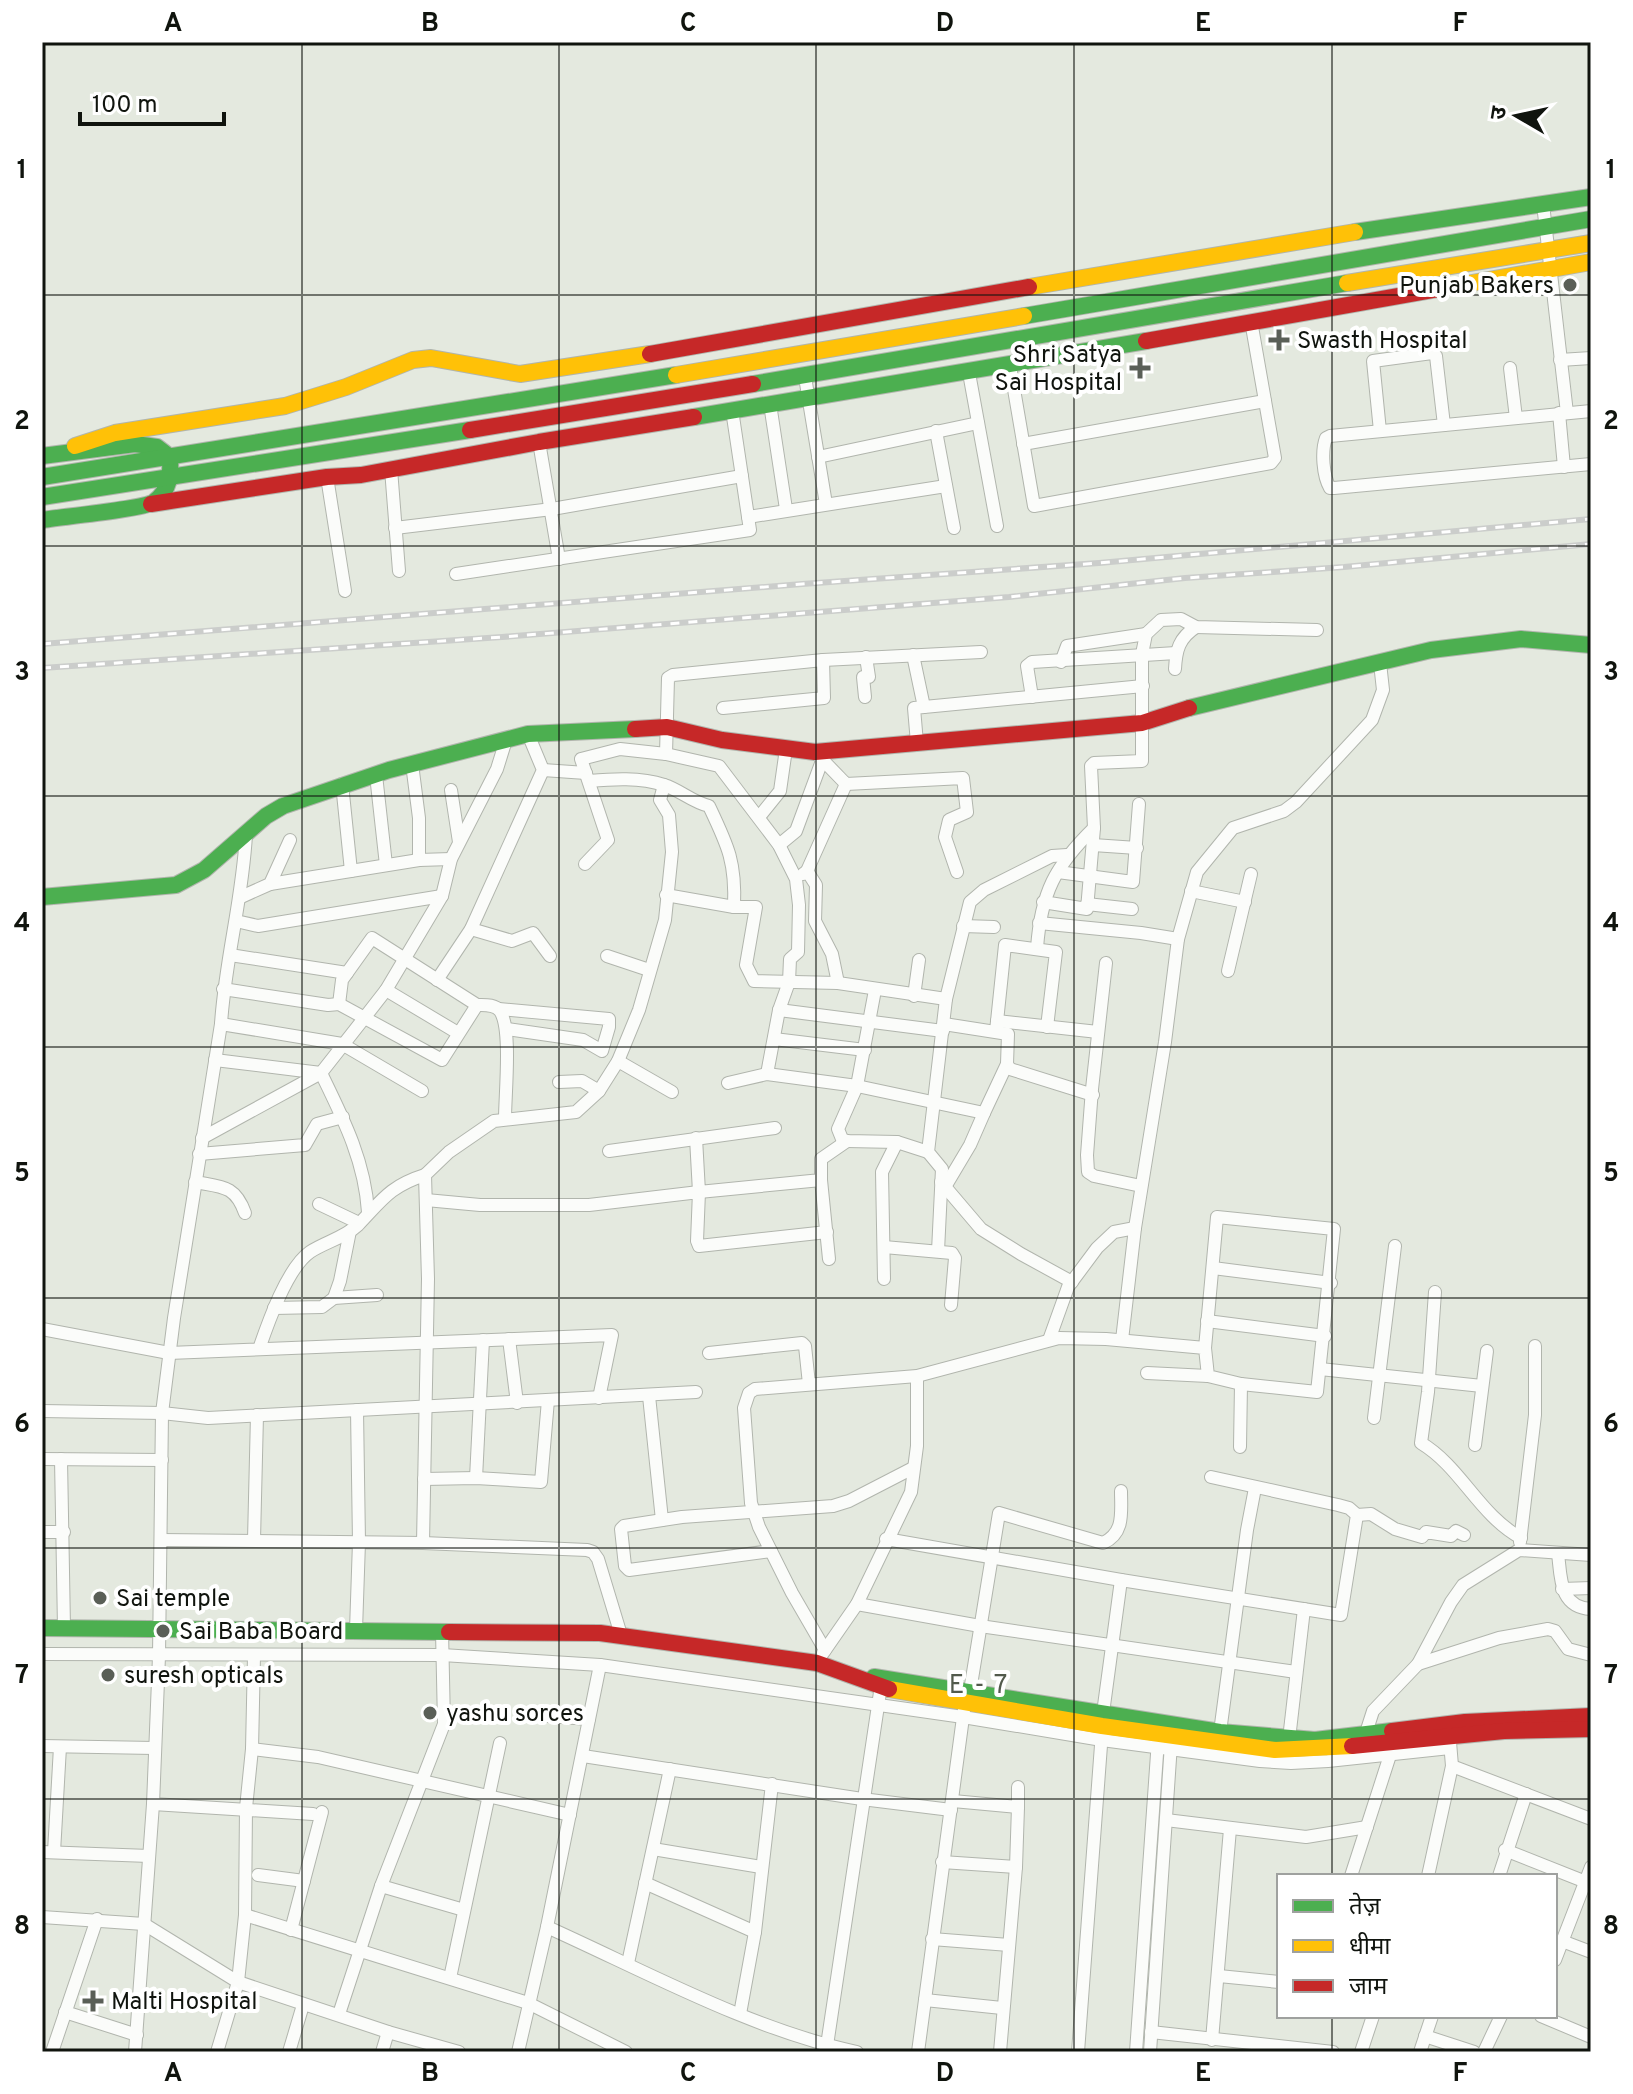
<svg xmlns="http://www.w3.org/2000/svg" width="1633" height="2094" font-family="Overpass,'Noto Sans Devanagari',sans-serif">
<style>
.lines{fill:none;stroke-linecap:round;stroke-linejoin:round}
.street-casing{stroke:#b1b5ad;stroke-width:14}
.fast-casing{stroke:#b1b5ad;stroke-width:18}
.slow-casing{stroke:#b1b5ad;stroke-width:18}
.jam-casing{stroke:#b1b5ad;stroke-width:18}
.street{stroke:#fbfcfa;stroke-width:12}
.fast{stroke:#4caf50;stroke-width:16}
.slow{stroke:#ffc107;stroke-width:16}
.jam{stroke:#c62828;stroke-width:16}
.rail-casing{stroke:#cbcdcb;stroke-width:6}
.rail{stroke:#fff;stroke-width:3;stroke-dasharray:9;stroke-linecap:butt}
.grid{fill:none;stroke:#10140e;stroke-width:2;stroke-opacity:0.55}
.poi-dot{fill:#5a5f57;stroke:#fff;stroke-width:3}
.labels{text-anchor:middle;stroke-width:8;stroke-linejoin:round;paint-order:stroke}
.poi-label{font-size:24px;fill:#10140e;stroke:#fff;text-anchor:start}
.neighbourhood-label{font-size:26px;letter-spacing:2px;fill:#525a4c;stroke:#fff}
.neatline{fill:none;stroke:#10140e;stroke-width:3}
.grid-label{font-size:26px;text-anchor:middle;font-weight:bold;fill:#10140e}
</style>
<rect width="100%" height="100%" fill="#e4e9df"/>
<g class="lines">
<defs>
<g id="street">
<polyline points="1543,204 1567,413"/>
<polyline points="1560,360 1591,358"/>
<polyline points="1010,366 1034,506 1271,463 1275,458 1251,321"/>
<polyline points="1510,368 1516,418"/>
<polyline points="969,373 997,526"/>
<polyline points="805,377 826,504"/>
<polyline points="770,404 786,509"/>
<path d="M 1591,411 L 1330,436 L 1326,438 C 1321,451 1323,476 1330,488 L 1334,488 L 1591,464"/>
<polyline points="1559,413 1564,467"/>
<polyline points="936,431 954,528"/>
<polyline points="1380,431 1373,361 1432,353 1436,356 1444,425"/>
<polyline points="539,442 559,559"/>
<polyline points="1023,444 1265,401"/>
<polyline points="818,457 978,423"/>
<polyline points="391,469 399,571"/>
<polyline points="327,477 345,591"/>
<polyline points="748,517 946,486"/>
<polyline points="395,528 552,509 742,476"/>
<polyline points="456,574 750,530 732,410"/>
<polyline points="913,655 924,707 914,708 917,743"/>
<polyline points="1061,662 1067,646 1146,634"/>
<path d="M 1175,669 C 1176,650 1179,638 1196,627"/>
<polyline points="865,697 863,677 869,677 866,657"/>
<polyline points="1032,697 1027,666 1032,662 1176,653"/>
<polyline points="924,707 1143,686"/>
<polyline points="723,708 824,698 823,660"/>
<polyline points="815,752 846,784 963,778 967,812 949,820 945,837 957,872"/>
<polyline points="666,754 668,678 673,675 823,660 981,652"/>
<polyline points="412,764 419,818 419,860"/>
<polyline points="543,770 586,773"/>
<polyline points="376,775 386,865"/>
<path d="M 589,781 C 612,779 640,777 664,785 C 680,790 692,802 709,806 C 728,846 736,862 734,907"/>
<polyline points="342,784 351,871"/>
<polyline points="451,790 459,842"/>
<polyline points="759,817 780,791 786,749"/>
<polyline points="779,845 796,831 823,758"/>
<polyline points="1093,845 1137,848"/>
<polyline points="585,864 608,840 581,759 620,749 666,754 719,766 779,845 796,879 799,905 798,952 790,959 789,982 779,1010 767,1074"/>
<polyline points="807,871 816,885 815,921 832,954 838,983"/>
<polyline points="1058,872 1133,882 1139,804"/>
<polyline points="803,874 807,871 846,784"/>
<polyline points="270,884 419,860 451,859"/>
<polyline points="1191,891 1245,902"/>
<polyline points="666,895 734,907 756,907 746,965 754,981 838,983 946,999"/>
<polyline points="241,897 270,884 290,840"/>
<polyline points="1043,902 1087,909 1094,828 1091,766 1094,763 1142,761 1142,654 1146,634 1161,620 1181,619 1196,627 1317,630"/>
<polyline points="1087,904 1132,909"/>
<polyline points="236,921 258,926 442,896"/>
<polyline points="1039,923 1141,933 1178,939"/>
<polyline points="963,926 994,927"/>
<polyline points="471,929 512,941 533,933 550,956"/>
<path d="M 1037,948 C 1041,893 1055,866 1094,828"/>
<polyline points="230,955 347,973"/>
<polyline points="607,956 649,970"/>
<polyline points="1106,963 1092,1089 1087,1155 1088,1172 1094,1176 1141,1186"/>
<polyline points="1228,971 1251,874"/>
<polyline points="437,980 471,929 543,770 528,734"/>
<polyline points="223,989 328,1005 339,1004 442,1060 477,1005"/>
<polyline points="386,990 458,1033"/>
<polyline points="875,990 857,1086 838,1129 842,1139 847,1141 897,1142 928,1152"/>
<polyline points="914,996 919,960"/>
<path d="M 339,1004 L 342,980 L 372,938 L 477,1005 C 485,1005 495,1004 500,1011 C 512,1028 505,1094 505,1119"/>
<polyline points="499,1009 609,1019 609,1027 602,1051 583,1040 507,1029"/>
<polyline points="779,1010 943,1031"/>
<polyline points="997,1021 1098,1032"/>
<polyline points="221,1024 342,1044 422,1091"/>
<polyline points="944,1024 1008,1034 1007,1064 1010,1069 1093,1095"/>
<polyline points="996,1031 1005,945 1056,952 1047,1027"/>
<polyline points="774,1039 865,1050"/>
<path d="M 215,1060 L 321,1073 C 343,1118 365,1161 368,1212"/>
<polyline points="618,1061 672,1092"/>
<polyline points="559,1082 582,1081 599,1091"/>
<polyline points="728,1083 767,1074 857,1086 984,1113 970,1145 945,1187"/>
<polyline points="984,1113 1007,1064"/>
<polyline points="202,1138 321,1073 365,1017 386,990 442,896 451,859 497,769 506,740"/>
<polyline points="696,1138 699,1192 821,1180 821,1159 847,1141"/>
<polyline points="609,1151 775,1128"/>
<polyline points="199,1154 305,1145 317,1124 343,1117"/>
<polyline points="821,1180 829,1259"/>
<path d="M 195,1182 C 222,1187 235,1185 245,1213"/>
<polyline points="941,1182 981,1229 1021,1254 1072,1282"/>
<polyline points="426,1200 480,1205 589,1205 699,1192 697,1241 699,1246 827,1232"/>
<polyline points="319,1204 359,1223"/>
<polyline points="884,1247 952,1253 955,1258 951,1305"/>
<polyline points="938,1251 942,1169 928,1152 946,999 970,902 984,890 1052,856 1067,855"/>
<polyline points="1213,1268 1331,1283"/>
<polyline points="884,1279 882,1172 897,1142"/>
<path d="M 1435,1292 L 1428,1392 L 1421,1443 C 1461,1467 1479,1515 1521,1538"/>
<polyline points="334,1298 340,1281 350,1231"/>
<polyline points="274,1308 322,1307 334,1298 377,1295"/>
<polyline points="1207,1321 1325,1336"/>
<polyline points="42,1329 169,1353 612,1335 599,1398"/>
<polyline points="509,1339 517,1403"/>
<polyline points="1049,1340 1068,1287 1097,1248 1114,1232 1135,1228"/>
<polyline points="1122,1340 1135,1228 1165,1042 1178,939 1197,872 1233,828 1284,811 1296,802 1372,720 1383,690 1380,663"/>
<path d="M 259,1349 C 268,1323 287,1268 310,1252 C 325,1242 344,1238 358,1225 C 382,1200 390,1186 425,1175"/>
<polyline points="709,1353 802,1343 805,1346 809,1384"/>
<polyline points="1320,1369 1482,1386"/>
<polyline points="1147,1373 1208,1376"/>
<polyline points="649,1396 662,1520"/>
<polyline points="42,1411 162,1413 208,1418 696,1392"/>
<polyline points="1374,1418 1395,1246"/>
<polyline points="1475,1445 1487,1351"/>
<polyline points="1240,1447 1241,1384"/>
<polyline points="42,1459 162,1460"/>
<polyline points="61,1459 64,1628"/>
<polyline points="476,1478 483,1340"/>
<polyline points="424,1479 476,1478 541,1482 548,1400"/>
<polyline points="1357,1515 1371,1514 1395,1529 1422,1537 1426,1532 1451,1536 1456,1531 1464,1535"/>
<polyline points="42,1532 64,1532"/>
<polyline points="886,1539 1121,1580 1341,1615 1357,1515 1349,1508 1338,1505 1211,1477"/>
<polyline points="161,1540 423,1543 587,1550 593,1552 598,1559 621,1635"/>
<polyline points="254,1540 257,1415"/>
<polyline points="1520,1542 1535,1415 1535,1346"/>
<polyline points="423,1543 428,1279 425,1175 449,1152 494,1121 576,1112 599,1091 618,1061 639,1010 665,920 672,852 669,815 660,800 664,785"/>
<polyline points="771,1551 629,1570 625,1566 621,1529 624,1526 682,1517 833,1506 849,1501 913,1468"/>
<path d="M 1558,1553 C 1561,1578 1559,1607 1591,1609"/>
<polyline points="1562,1589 1591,1588"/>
<polyline points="857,1604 980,1626 1296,1672"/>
<polyline points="356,1630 359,1542 357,1410"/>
<polyline points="825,1650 792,1593 759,1527 751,1503 744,1408 749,1393 755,1389 917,1376 1059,1338 1106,1339 1205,1348 1208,1376 1241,1384 1317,1392 1334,1229 1217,1217 1205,1348"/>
<polyline points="823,1653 857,1604 911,1492 917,1446 917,1376"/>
<polyline points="42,1654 442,1655 600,1665 963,1717 1102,1740 1260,1761 1291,1763 1328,1761 1450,1748"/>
<polyline points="1418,1664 1499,1638 1548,1629 1555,1631 1568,1649 1591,1655"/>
<path d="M 970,1691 L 999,1513 L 1103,1543 C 1125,1533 1121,1512 1121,1491"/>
<polyline points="1103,1713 1121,1580"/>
<polyline points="534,1715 589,1719"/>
<polyline points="1220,1732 1247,1530 1255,1488"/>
<polyline points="1289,1739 1304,1609"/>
<polyline points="1364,1739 1373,1711 1418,1664 1451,1602 1463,1585 1519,1550 1591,1555"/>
<polyline points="42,1746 154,1748"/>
<polyline points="252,1749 318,1757 570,1815"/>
<polyline points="583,1756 862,1799 951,1810"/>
<polyline points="1452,1766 1591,1819"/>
<polyline points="953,1801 1018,1807 1016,1867 1000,2052"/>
<polyline points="153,1804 313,1814"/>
<polyline points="1018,1807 1018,1787"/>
<polyline points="1166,1820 1306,1837 1367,1827"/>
<polyline points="653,1849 761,1867"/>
<polyline points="1505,1850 1591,1884"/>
<polyline points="42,1852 149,1856"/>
<polyline points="54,1852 60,1747"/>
<polyline points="942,1862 1016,1867"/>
<polyline points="258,1875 304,1881"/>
<polyline points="1351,1876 1392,1749"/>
<polyline points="1428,1876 1452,1766 1450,1742"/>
<polyline points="1499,1876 1526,1794"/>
<polyline points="645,1883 755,1932"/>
<polyline points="381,1886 464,1910"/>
<polyline points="245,1915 528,2003 626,2052"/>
<polyline points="42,1917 144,1924 238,1982 388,2032 459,2052"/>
<path d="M 547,1927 C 645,1971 752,2030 857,2052"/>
<polyline points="291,1930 322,1812"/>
<polyline points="932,1939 1009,1945"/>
<polyline points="1562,1941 1591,1952"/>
<polyline points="1555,1960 1591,1867"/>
<polyline points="628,1963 670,1769"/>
<polyline points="1219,1976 1279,1982"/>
<polyline points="450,1978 500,1743"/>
<polyline points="925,2000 1002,2008"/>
<polyline points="65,2012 137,2035"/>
<polyline points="339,2014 381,1886 444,1724 442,1631"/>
<polyline points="740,2014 755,1932 772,1784"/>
<polyline points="1541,2016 1591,2037"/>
<polyline points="1151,2032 1333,2052"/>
<polyline points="1425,2036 1474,2052"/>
<polyline points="1212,2040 1230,1829"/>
<polyline points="52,2052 97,1919"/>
<path d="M 135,2052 L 153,1804 L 159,1656 L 162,1413 L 174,1318 L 221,1024 C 225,960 243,898 246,834"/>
<polyline points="217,2052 238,1982 245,1915 246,1808 252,1749 254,1656"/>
<polyline points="289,2052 303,2005"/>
<polyline points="382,2052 388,2032"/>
<polyline points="518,2052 547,1927 600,1665"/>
<polyline points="826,2052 882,1679"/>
<polyline points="918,2052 964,1710"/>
<polyline points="1078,2052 1102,1732"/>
<polyline points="1136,2052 1158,1740"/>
<polyline points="1150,2052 1171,1744"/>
<polyline points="1361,2052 1373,2016"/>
<polyline points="1420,2052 1432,2016"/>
<polyline points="1484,2052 1501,2016"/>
</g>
<g id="fast">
<polyline points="1355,232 1591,197"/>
<polyline points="1024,316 1591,219"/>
<polyline points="753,384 1347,283"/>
<polyline points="694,417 1146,341"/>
<path d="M 42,456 L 135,444 L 157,447 L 170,457 C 171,475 170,490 154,502 C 143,509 61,517 42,520"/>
<polyline points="42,477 676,375"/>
<polyline points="42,497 470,430"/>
<polyline points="1189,708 1431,650 1521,639 1591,645"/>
<polyline points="42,897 176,885 204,870 266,816 283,806 389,770 528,734 635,729"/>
<polyline points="42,1628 449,1632"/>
<polyline points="874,1677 1220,1732 1315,1740 1392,1731"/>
</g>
<g id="slow">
<polyline points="1347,283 1591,243"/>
<polyline points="1455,286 1591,262"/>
<polyline points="1029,287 1355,232"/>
<polyline points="676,375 1024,316"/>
<polyline points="75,446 115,433 285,406 346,387 413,360 431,358 520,374 650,354"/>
<polyline points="889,1689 1102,1726 1275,1750 1352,1746"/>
</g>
<g id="jam">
<polyline points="1146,341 1455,286"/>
<polyline points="650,354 1029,287"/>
<polyline points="470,430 753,384"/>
<polyline points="151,504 327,477 361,475 539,442 694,417"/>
<polyline points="635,729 667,727 722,740 815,752 1142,723 1189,708"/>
<polyline points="449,1632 600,1633 817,1663 889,1689"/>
<polyline points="1392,1731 1465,1722 1591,1716"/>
<polyline points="1352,1746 1504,1731 1591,1729"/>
</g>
</defs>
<!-- street casing -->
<use href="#street" class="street-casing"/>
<!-- fast casing -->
<use href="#fast" class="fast-casing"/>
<!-- slow casing -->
<use href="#slow" class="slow-casing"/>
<!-- jam casing -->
<use href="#jam" class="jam-casing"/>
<!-- street -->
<use href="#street" class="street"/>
<!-- fast -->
<use href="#fast" class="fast"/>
<!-- slow -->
<use href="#slow" class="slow"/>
<!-- jam -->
<use href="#jam" class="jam"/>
<defs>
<g id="rail">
<polyline points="42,644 802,584 1099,563 1591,519"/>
<polyline points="42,668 502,637 1009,597 1185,578 1344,567 1591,544"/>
</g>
</defs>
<!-- rail casing -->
<use href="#rail" class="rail-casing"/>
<!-- rail -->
<use href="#rail" class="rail"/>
</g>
<!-- grid -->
<path class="grid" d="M 302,42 L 302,2052M 559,42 L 559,2052M 816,42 L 816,2052M 1074,42 L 1074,2052M 1332,42 L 1332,1876M 42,295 L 1591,295M 42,546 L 1591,546M 42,796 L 1591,796M 42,1047 L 1591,1047M 42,1298 L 1591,1298M 42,1548 L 1591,1548M 42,1799 L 1591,1799M 1332,2016 L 1332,2052"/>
<!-- markers -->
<g class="poi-dot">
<circle cx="1570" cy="285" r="8"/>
<path d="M1275 328h8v8h8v8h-8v8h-8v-8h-8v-8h8z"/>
<path d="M1136 356h8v8h8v8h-8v8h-8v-8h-8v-8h8z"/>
<circle cx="100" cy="1598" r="8"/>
<circle cx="163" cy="1631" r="8"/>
<circle cx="108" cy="1675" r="8"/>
<circle cx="430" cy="1713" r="8"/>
<path d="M89 1989h8v8h8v8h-8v8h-8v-8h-8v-8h8z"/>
</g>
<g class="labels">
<!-- poi labels -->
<g class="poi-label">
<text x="1554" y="293" text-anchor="end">Punjab Bakers</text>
<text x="1297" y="348">Swasth Hospital</text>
<text x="1122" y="362" text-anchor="end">Shri Satya<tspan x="1122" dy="28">Sai Hospital</tspan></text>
<text x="116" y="1606">Sai temple</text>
<text x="179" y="1639">Sai Baba Board</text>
<text x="124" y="1683">suresh opticals</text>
<text x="446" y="1721">yashu sorces</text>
<text x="111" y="2009">Malti Hospital</text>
</g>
<!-- neighbourhood labels -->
<g class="neighbourhood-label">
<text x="979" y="1693">E - 7</text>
</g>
</g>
<!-- border -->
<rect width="1633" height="2094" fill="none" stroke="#ffffff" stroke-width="88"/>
<!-- legend -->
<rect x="1277" y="1874" width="280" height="144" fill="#ffffff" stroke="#9fa19f" stroke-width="2"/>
<rect x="1293" y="1900" width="40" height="12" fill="#4caf50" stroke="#9fa19f" stroke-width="2"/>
<text x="1349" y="1914" font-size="24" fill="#10140e">तेज़</text>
<rect x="1293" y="1940" width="40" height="12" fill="#ffc107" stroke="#9fa19f" stroke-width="2"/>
<text x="1349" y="1954" font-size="24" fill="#10140e">धीमा</text>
<rect x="1293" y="1980" width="40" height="12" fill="#c62828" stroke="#9fa19f" stroke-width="2"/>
<text x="1349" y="1994" font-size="24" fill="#10140e">जाम</text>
<!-- north arrow -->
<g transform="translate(1517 116) rotate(279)" stroke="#ffffff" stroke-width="6" paint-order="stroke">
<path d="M0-6L14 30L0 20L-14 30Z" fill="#10140e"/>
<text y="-12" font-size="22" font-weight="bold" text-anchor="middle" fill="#10140e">उ</text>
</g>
<!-- scale -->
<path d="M80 112v12h144v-12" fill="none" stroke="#10140e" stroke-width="4"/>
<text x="92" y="112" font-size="24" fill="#10140e" stroke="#ffffff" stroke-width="6" paint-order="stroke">100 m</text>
<rect x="44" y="44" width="1545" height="2006" class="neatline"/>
<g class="grid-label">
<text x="173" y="31">A</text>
<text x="430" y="31">B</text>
<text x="688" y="31">C</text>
<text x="945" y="31">D</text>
<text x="1203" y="31">E</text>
<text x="1460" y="31">F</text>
<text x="22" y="178">1</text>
<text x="1611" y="178">1</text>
<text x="22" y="429">2</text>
<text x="1611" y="429">2</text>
<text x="22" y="680">3</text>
<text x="1611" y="680">3</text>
<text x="22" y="931">4</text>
<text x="1611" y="931">4</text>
<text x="22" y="1181">5</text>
<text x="1611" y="1181">5</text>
<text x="22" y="1432">6</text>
<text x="1611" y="1432">6</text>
<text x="22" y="1683">7</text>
<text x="1611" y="1683">7</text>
<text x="22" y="1934">8</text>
<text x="1611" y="1934">8</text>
<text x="173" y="2081">A</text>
<text x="430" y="2081">B</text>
<text x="688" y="2081">C</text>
<text x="945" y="2081">D</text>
<text x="1203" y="2081">E</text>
<text x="1460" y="2081">F</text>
</g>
</svg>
